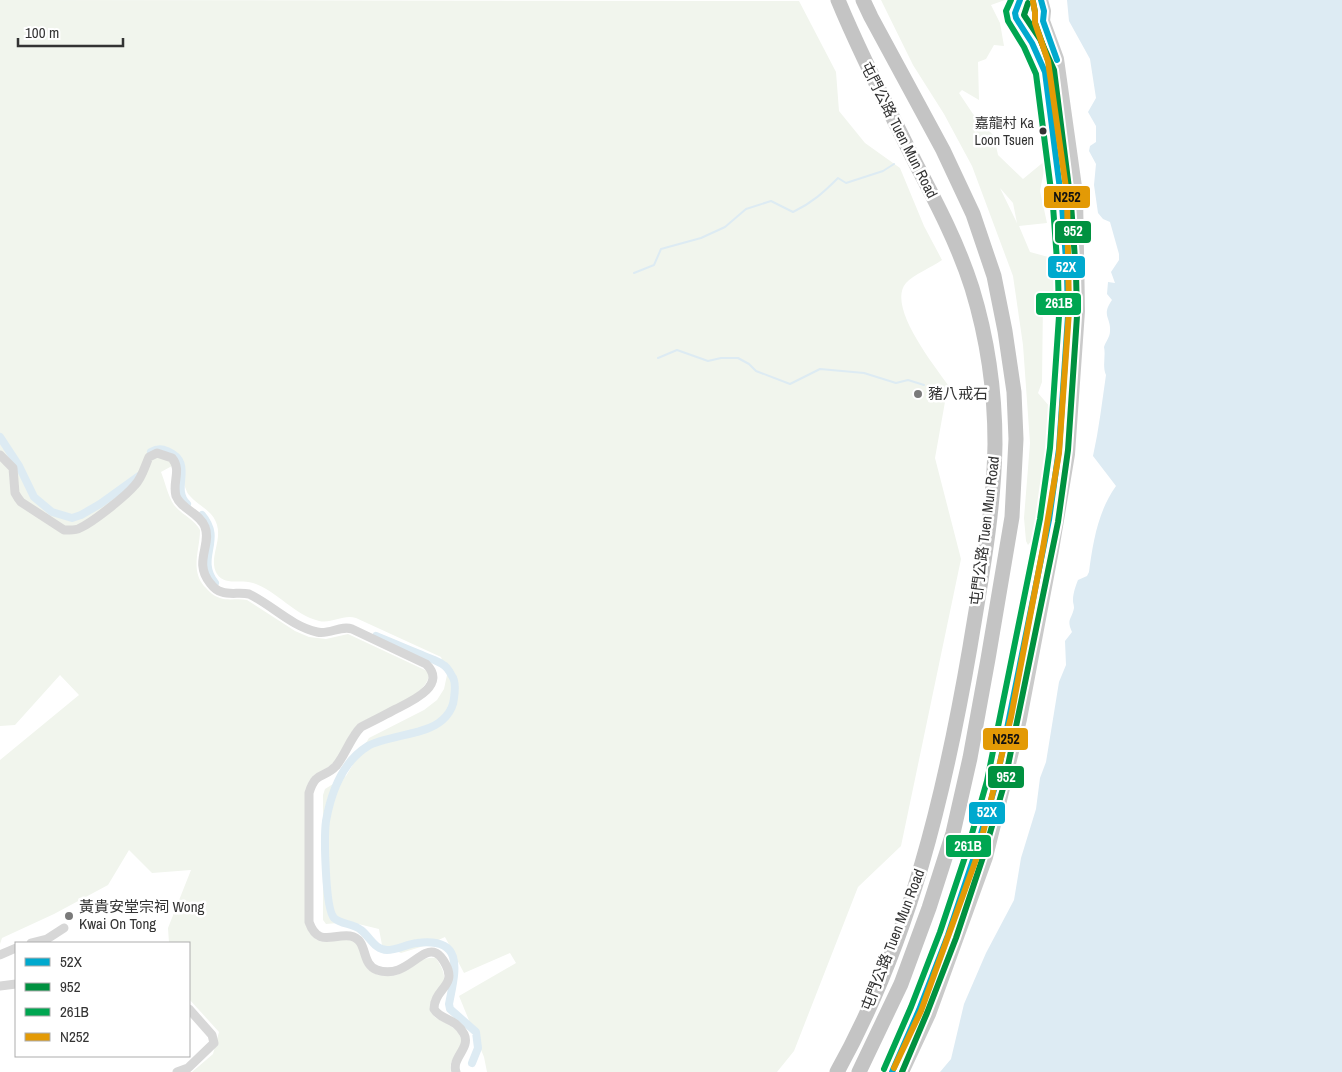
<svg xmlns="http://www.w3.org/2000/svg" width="1342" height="1072" font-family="'Archivo Narrow','Noto Sans TC',sans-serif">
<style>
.green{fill:#f1f5ed;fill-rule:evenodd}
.water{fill:#ddebf3}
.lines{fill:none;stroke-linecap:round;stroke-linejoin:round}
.stream{stroke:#ddebf3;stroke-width:2}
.canal{stroke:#ddebf3;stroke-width:8}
.primary-tunnel{stroke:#d6d6d6;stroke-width:14;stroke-dasharray:14 7;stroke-linecap:butt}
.minor{stroke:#d7d7d7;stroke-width:9}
.primary{stroke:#cacaca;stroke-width:14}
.motorway{stroke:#c4c4c4;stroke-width:15}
.bus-1-casing{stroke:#fff;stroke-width:10}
.bus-2-casing{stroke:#fff;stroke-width:10}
.bus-3-casing{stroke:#fff;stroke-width:10}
.bus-4-casing{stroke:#fff;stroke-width:10}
.bus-1{stroke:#00a9ce;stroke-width:6}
.bus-2{stroke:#009140;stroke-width:6}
.bus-3{stroke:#00a651;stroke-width:6}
.bus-4{stroke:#e39a05;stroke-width:6}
.bus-dot{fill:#333;stroke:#fff;stroke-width:2}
.poi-dot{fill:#7a7a7a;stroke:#fff;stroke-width:2}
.labels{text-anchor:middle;stroke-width:5;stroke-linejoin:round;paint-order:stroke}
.bus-label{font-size:14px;fill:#333;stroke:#fff;text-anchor:end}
.street-label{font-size:15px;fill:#333;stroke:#fff}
.poi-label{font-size:15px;fill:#333;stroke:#fff;text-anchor:start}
.line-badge{stroke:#fff;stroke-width:2}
.badge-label{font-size:14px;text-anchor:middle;font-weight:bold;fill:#fff}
.pale-badge-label{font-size:14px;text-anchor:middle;font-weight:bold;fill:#111}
</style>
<rect width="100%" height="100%" fill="#fff"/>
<!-- green -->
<g class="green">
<path d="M 0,0 L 799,1 L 836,72 L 839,111 L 865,143 L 900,168 L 924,226 L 942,260 C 932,267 913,275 906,283 C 886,306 935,366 948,385 L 935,458 L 961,559 L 901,846 L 858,887 L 794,1051 L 777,1072 L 487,1072 L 484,1057 L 459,996 L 516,963 L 510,953 L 464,973 L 445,937 L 427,945 L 401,953 L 382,945 L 379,929 L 350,922 L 326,924 L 323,920 L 323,795 L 325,789 L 346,776 L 369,738 L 424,710 L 437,700 L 444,689 L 447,675 L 441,657 L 356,618 C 343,614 332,624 319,621 C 294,615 277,591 253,583 C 240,579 225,586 217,574 C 208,559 222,542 217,525 C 213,510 198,506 189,495 C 184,489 181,469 179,462 L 161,472 C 165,482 168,496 174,505 C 182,515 194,519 200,530 C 200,550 190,569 204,586 C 209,591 213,596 220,598 C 229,601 238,598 247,600 L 295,631 L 309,637 L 326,639 L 348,634 L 427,671 L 429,676 C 424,698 378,714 359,723 C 347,734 342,755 332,764 C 317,776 312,770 305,792 L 305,923 C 318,957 337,933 354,942 C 368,950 355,976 390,976 C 407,976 418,955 436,958 C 457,990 430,982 430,1010 C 432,1014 434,1017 438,1019 C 448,1025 466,1031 460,1047 C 456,1056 448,1062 451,1072 L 192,1072 L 213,1054 L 219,1032 L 189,999 L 189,943 L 169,943 L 168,928 L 191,870 L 152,873 L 129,850 L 108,885 L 54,914 L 2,938 L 0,944 L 0,760 L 79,695 L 60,675 L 15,725 L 0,726 Z"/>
<path d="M 881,0 L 1005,0 L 991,5 L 1000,23 L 1004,46 L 994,45 L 986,59 L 978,62 L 979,100 L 962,90 L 959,93 L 973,114 L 994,136 L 998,155 L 1023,179 L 1046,160 L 1040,191 L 1047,223 L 1019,226 L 1030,252 L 1052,258 L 1057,294 L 1043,301 L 1042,382 L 1038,393 L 1050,407 L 1048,414 L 1053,420 L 1032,540 L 1028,545 L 1026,541 L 1024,518 L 1030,443 L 1023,345 L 1013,276 L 972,166 L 944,114 L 913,65 ZM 1000,188 L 1013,203 L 1017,223 Z"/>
<circle cx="1030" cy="15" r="8"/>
</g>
<!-- water -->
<path class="water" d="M 1067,0 L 1342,0 L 1342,1072 L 940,1072 L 951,1059 L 964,1004 L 986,953 L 1014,900 L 1021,858 L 1036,809 L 1040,778 L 1046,762 L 1059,682 L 1066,665 L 1065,641 L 1072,632 C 1066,619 1072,619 1074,608 C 1074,604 1073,604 1073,600 C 1073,593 1076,585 1078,580 L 1087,576 L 1089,572 C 1093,542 1098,511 1116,486 L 1093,456 C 1099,429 1102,402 1106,375 C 1102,366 1106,356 1104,347 C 1106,341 1110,337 1110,331 C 1111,317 1101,316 1112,300 L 1107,294 L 1108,282 L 1115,283 L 1111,272 L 1119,260 L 1119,254 L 1110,222 L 1103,219 L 1098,213 L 1094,185 L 1096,164 L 1089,151 L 1090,146 L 1096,142 L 1096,126 L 1088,112 L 1096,98 L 1090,59 L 1069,21 Z"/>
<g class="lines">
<!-- stream -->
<g class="stream">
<path d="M 634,273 L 654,265 L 661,249 L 701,238 L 725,227 L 746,209 L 771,201 L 793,212 C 812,203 824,192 838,178 L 846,183 L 883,171 L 894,164"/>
<polyline points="658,358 677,350 708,361 721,358 738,358 749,364 756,371 790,384 820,369 864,373 896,383 908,380 924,385"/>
</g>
<!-- canal -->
<g class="canal">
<polyline points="0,437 19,466 34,497 52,512 72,518 81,515 100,504 139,476"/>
<path d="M 151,452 C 156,449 161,448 167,451 C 196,463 170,488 187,504"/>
<path d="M 202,515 C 224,541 195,557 215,583"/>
<path d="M 376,636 C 391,642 406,649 422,655 C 428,658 437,660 442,664 C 446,666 450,672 452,676 C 456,681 455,691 454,698 C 453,712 442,723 429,728 C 413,735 381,738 368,746 C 342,762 331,793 326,821 C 324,836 325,908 334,918 C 342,925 353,923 361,930 C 370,937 375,950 387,950 C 397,950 407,944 417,943 C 466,937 455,972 449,1004 L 450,1009 L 476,1032 L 478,1048 L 472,1063"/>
</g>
<!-- primary-tunnel -->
<polyline class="primary-tunnel" points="1048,93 1062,205 1068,303"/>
<!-- minor -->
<g class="minor">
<path d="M 0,455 L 13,468 L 15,493 L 18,498 L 21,502 L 64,530 C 70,530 75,531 80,528 C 93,522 126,496 135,485 C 142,478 145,466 149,457 L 157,453 L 172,458 C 182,470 172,482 176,496 C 181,509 200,513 205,527 C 212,545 193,562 210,583 C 213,587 217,591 222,592 C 230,595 240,592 249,594 C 272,605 291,626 317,632 C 329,635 341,625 352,629 L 426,664 C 448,685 412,701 396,709 C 385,715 373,721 361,727 C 350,738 346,754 336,766 C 324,779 316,770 309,793 L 309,922 C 318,947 332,934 350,936 C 369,939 360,964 377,970 C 406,980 420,946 436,953 C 440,955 444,961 446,965 C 457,986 434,989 434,1009 C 441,1021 455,1017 464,1034 C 471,1048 451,1058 456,1072"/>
<polyline points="31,943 47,939 64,928"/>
<polyline points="0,955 16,948"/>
<polyline points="0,986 16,984"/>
<polyline points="177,1072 188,1068 214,1043 212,1035 189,1009"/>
</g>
<!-- primary -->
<g class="primary">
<polyline points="1020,0 1015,13 1016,18 1040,58 1045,72 1048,93"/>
<polyline points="1066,366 1068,303"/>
<polyline points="1054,485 1063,402"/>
<path d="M 892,1072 C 933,978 972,883 996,783 C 1017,696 1032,607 1049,519"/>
<polyline points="902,1072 929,1014 986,857 1020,719 1052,550 1068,454 1078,311 1076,194 1057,59 1043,21 1044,11 1041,0"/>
</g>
<!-- motorway -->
<g class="motorway">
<path d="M 837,1072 C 910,941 945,793 970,647 C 981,580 994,512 995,444 C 995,392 987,337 972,288 C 958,244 937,204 916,164 C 889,110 861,56 838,0"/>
<polyline points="859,1072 901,984 929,908 953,833 970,758 988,659 1012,517 1016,439 1014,392 1005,331 994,276 973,214 943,150 871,17 863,0"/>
</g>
<defs>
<g id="bus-1">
<polyline points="1041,0 1044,11 1043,21 1057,60"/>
<polyline points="892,1072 919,1010 948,935 975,854 996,783 1049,520 1059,449 1068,316 1067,274 1062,205 1045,72 1032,43 1016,18 1015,13 1020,0"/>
</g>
<g id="bus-2">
<polyline points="1033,2 1035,12 1035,23 1049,63"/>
<polyline points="902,1072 927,1013 956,938 983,857 1004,785 1058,522 1068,450 1077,316 1076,273 1071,204 1054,70 1040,39 1024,15 1028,3"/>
</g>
<polyline id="bus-3" points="884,1069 911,1007 940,932 967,851 987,781 1040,519 1050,448 1059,316 1058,274 1053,206 1036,74 1024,47 1008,21 1006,11 1011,0"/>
<polyline id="bus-4" points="894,1068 921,1011 978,854 1011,717 1043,548 1059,453 1069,311 1067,195 1048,61 1035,23 1035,12 1033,2"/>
</defs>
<!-- bus-1 casing -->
<use href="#bus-1" class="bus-1-casing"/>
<!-- bus-2 casing -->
<use href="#bus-2" class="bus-2-casing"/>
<!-- bus-3 casing -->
<use href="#bus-3" class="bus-3-casing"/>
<!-- bus-4 casing -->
<use href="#bus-4" class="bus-4-casing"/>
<!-- bus-1 -->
<use href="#bus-1" class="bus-1"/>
<!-- bus-2 -->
<use href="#bus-2" class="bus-2"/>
<!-- bus-3 -->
<use href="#bus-3" class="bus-3"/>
<!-- bus-4 -->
<use href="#bus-4" class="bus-4"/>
</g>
<!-- markers -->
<circle class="bus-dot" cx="1043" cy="131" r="4.5"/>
<g class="poi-dot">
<circle cx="918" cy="394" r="5"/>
<circle cx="69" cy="916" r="5"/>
</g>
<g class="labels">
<!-- bus labels -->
<g class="bus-label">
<text x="1034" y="128">嘉龍村 Ka<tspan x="1034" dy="17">Loon Tsuen</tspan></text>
</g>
<!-- street labels -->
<g class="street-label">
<text transform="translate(899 130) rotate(63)" y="5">屯門公路 Tuen Mun Road</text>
<text transform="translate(985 531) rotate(-83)" y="5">屯門公路 Tuen Mun Road</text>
<text transform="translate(893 940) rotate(-69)" y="5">屯門公路 Tuen Mun Road</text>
</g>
<!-- poi labels -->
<g class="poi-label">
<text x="928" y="399">豬八戒石</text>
<text x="79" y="912">黃貴安堂宗祠 Wong<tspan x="79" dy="17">Kwai On Tong</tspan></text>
</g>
</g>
<g class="line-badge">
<rect x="1043" y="185" width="48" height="24" rx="5" fill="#e39a05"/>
<rect x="1054" y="220" width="38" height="24" rx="5" fill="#009140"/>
<rect x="1047" y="255" width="39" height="24" rx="5" fill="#00a9ce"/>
<rect x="1035" y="292" width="47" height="24" rx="5" fill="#00a651"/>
<rect x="982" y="727" width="47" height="24" rx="5" fill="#e39a05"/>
<rect x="987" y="765" width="38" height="24" rx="5" fill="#009140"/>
<rect x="968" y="801" width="38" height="24" rx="5" fill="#00a9ce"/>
<rect x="945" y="834" width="47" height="24" rx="5" fill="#00a651"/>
</g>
<g class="badge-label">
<text x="1073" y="236">952</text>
<text x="1066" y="272">52X</text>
<text x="1059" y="308">261B</text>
<text x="1006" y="782">952</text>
<text x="987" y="817">52X</text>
<text x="968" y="851">261B</text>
</g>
<g class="pale-badge-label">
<text x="1067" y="202">N252</text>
<text x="1006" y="744">N252</text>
</g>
<!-- legend -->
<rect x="15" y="942" width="175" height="115" fill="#ffffff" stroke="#adadad"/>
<rect x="25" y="958" width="25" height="8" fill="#00a9ce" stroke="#adadad"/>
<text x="60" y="967" font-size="15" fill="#333333">52X</text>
<rect x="25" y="983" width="25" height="8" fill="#009140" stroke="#adadad"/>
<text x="60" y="992" font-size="15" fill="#333333">952</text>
<rect x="25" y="1008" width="25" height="8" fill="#00a651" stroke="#adadad"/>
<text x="60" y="1017" font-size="15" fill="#333333">261B</text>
<rect x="25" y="1033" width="25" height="8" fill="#e39a05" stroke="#adadad"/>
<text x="60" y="1042" font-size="15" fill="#333333">N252</text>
<!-- scale -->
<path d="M18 38v8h105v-8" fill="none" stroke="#333333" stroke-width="2.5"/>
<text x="25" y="38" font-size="15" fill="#333333" stroke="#ffffff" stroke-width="4" paint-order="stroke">100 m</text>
</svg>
